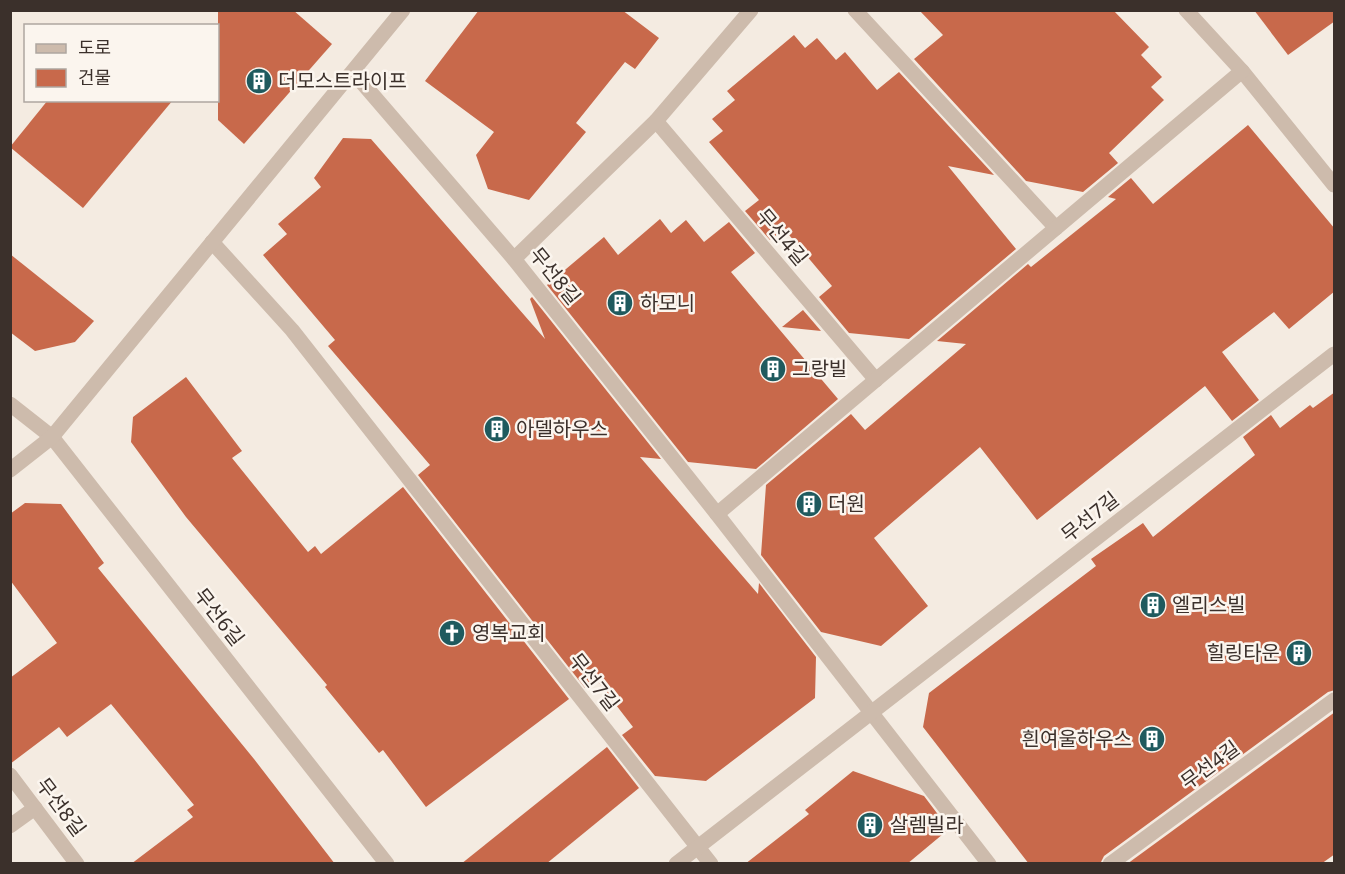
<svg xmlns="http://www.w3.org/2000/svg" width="1345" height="874" font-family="'Noto Sans','Noto Sans KR',sans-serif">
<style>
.building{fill:#c8694b}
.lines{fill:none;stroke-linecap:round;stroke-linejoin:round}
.minor{stroke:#cdbbac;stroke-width:15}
.labels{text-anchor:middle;stroke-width:5;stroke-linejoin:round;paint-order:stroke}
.poi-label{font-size:20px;fill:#3b302b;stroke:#fbf5ee;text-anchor:start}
.street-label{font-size:20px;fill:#3b302b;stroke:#fbf5ee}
</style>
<rect width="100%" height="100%" fill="#f4ebe1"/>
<!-- building -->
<g class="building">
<polygon points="218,10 293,10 332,44 244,144 218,120"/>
<polygon points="479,10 622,10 659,38 635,69 625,62 576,123 586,132 529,200 488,189 476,155 494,132 425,81"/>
<polygon points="919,10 1113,10 1149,47 1141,55 1162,77 1151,87 1164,100 1109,153 1118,163 1083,192 1026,181 914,59 943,35"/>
<polygon points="1254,10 1335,10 1335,21 1288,55"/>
<polygon points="794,35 805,48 817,38 836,60 845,52 877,90 899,72 994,175 948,166 1016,249 909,339 849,333 819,297 832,286 784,229 770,240 745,211 759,200 709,142 723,131 712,119 735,100 727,91"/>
<polygon points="48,100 173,100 83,208 10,147"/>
<polygon points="1248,125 1335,229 1335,291 1289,329 1274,312 1222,352 1259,400 1232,421 1205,386 1037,520 980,447 874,538 928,606 881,646 821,632 761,555 766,485 851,414 865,430 966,344 937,341 1028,264 1031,267 1116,199 1108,197 1131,178 1153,204"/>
<polygon points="343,138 371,139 545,339 530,299 532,297 661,459 640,457 758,594 759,583 816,657 815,698 706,781 655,776 622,735 633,727 596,679 585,688 418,475 430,465 328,346 335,340 263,255 287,234 278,224 321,187 314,178"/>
<polygon points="660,219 671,233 686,220 704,242 729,222 755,253 731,272 838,399 756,469 688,462 547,285 604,237 618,255"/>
<polygon points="10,254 94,321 75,342 35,351 10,332"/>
<polygon points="803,310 821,331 782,327"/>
<polygon points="186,377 242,451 232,458 308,552 315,546 321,554 403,487 569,699 426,807 383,750 379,753 325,687 327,685 186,517 131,442 133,417"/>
<polygon points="1335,392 1335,690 1328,692 1104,856 1100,864 1029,864 923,727 929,693 1096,566 1091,559 1143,523 1153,537 1255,455 1243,437 1271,415 1280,428 1310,405 1313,408"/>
<polygon points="25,503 61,504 104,563 98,568 254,759 335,864 131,864 193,817 187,810 194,805 111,704 67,737 59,727 10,764 10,678 57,643 10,580 10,514"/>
<polygon points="1335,712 1335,854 1321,864 1127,864"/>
<polygon points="607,747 639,788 546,864 461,864"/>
<polygon points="853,771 924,796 949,829 907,864 745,864 809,814 805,810"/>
</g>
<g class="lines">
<!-- minor -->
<g class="minor">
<polyline points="855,10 1056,228"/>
<polyline points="1186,10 1242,71 1334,185"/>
<polyline points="353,72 514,259 717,514 989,864"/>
<polyline points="656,121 876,380"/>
<polyline points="212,242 292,330 711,864"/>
<polyline points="514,259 656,121 751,10"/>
<polyline points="10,404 52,437 387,864"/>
<polyline points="10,470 52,437 403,10"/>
<polyline points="717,514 1242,71"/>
<polyline points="10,775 77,864"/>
<polyline points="10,826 35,808"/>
<polyline points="676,864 1334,354"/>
<polyline points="1110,864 1334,700"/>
</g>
</g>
<!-- icons -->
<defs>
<symbol id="building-disc" viewBox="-11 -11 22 22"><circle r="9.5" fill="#1f5a5e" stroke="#fbf5ee"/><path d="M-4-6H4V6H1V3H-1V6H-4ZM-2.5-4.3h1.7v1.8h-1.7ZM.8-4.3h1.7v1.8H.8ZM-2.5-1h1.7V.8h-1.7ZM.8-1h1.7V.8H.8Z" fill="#fff"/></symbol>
<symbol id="church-disc" viewBox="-11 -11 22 22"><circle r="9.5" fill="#1f5a5e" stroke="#fbf5ee"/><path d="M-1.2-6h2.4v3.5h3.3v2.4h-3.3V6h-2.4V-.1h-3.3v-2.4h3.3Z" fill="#fff"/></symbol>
</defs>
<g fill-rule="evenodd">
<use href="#building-disc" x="244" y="66" width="30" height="30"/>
<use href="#building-disc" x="605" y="288" width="30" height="30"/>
<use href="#building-disc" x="758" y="354" width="30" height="30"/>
<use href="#building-disc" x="482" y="414" width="30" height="30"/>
<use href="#building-disc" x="794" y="489" width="30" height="30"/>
<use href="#building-disc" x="1138" y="590" width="30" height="30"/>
<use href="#church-disc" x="437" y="618" width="30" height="30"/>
<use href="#building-disc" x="1284" y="638" width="30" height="30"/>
<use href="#building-disc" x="1137" y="724" width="30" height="30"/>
<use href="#building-disc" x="855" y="810" width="30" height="30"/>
</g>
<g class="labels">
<!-- poi labels -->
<g class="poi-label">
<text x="278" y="88">더모스트라이프</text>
<text x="640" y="310">하모니</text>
<text x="792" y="376">그랑빌</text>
<text x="516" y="436">아델하우스</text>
<text x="828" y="511">더원</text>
<text x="1172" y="612">엘리스빌</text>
<text x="472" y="640">영복교회</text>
<text x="1280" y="660" text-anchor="end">힐링타운</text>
<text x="1132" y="746" text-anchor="end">흰여울하우스</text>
<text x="890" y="832">살렘빌라</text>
</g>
<!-- street labels -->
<g class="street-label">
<text transform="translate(782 237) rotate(50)" y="7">무선4길</text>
<text transform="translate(555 276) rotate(51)" y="7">무선8길</text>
<text transform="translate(1090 517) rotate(-38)" y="7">무선7길</text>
<text transform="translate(219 617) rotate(52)" y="7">무선6길</text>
<text transform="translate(594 682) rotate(52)" y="7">무선7길</text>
<text transform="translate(1210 765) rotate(-36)" y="7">무선4길</text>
<text transform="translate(61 807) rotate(53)" y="7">무선8길</text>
</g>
</g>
<!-- border -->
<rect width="1345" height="874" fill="none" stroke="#3b302b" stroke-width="24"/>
<!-- legend -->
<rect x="24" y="24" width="195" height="78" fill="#fbf5ee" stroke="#aea6a0" stroke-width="1.5"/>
<rect x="36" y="44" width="30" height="9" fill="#cdbbac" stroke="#aea6a0" stroke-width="1.5"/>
<text x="78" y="54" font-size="18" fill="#3b302b">도로</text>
<rect x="36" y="69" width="30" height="18" fill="#c8694b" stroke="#aea6a0" stroke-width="1.5"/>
<text x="78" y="84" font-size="18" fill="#3b302b">건물</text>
</svg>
